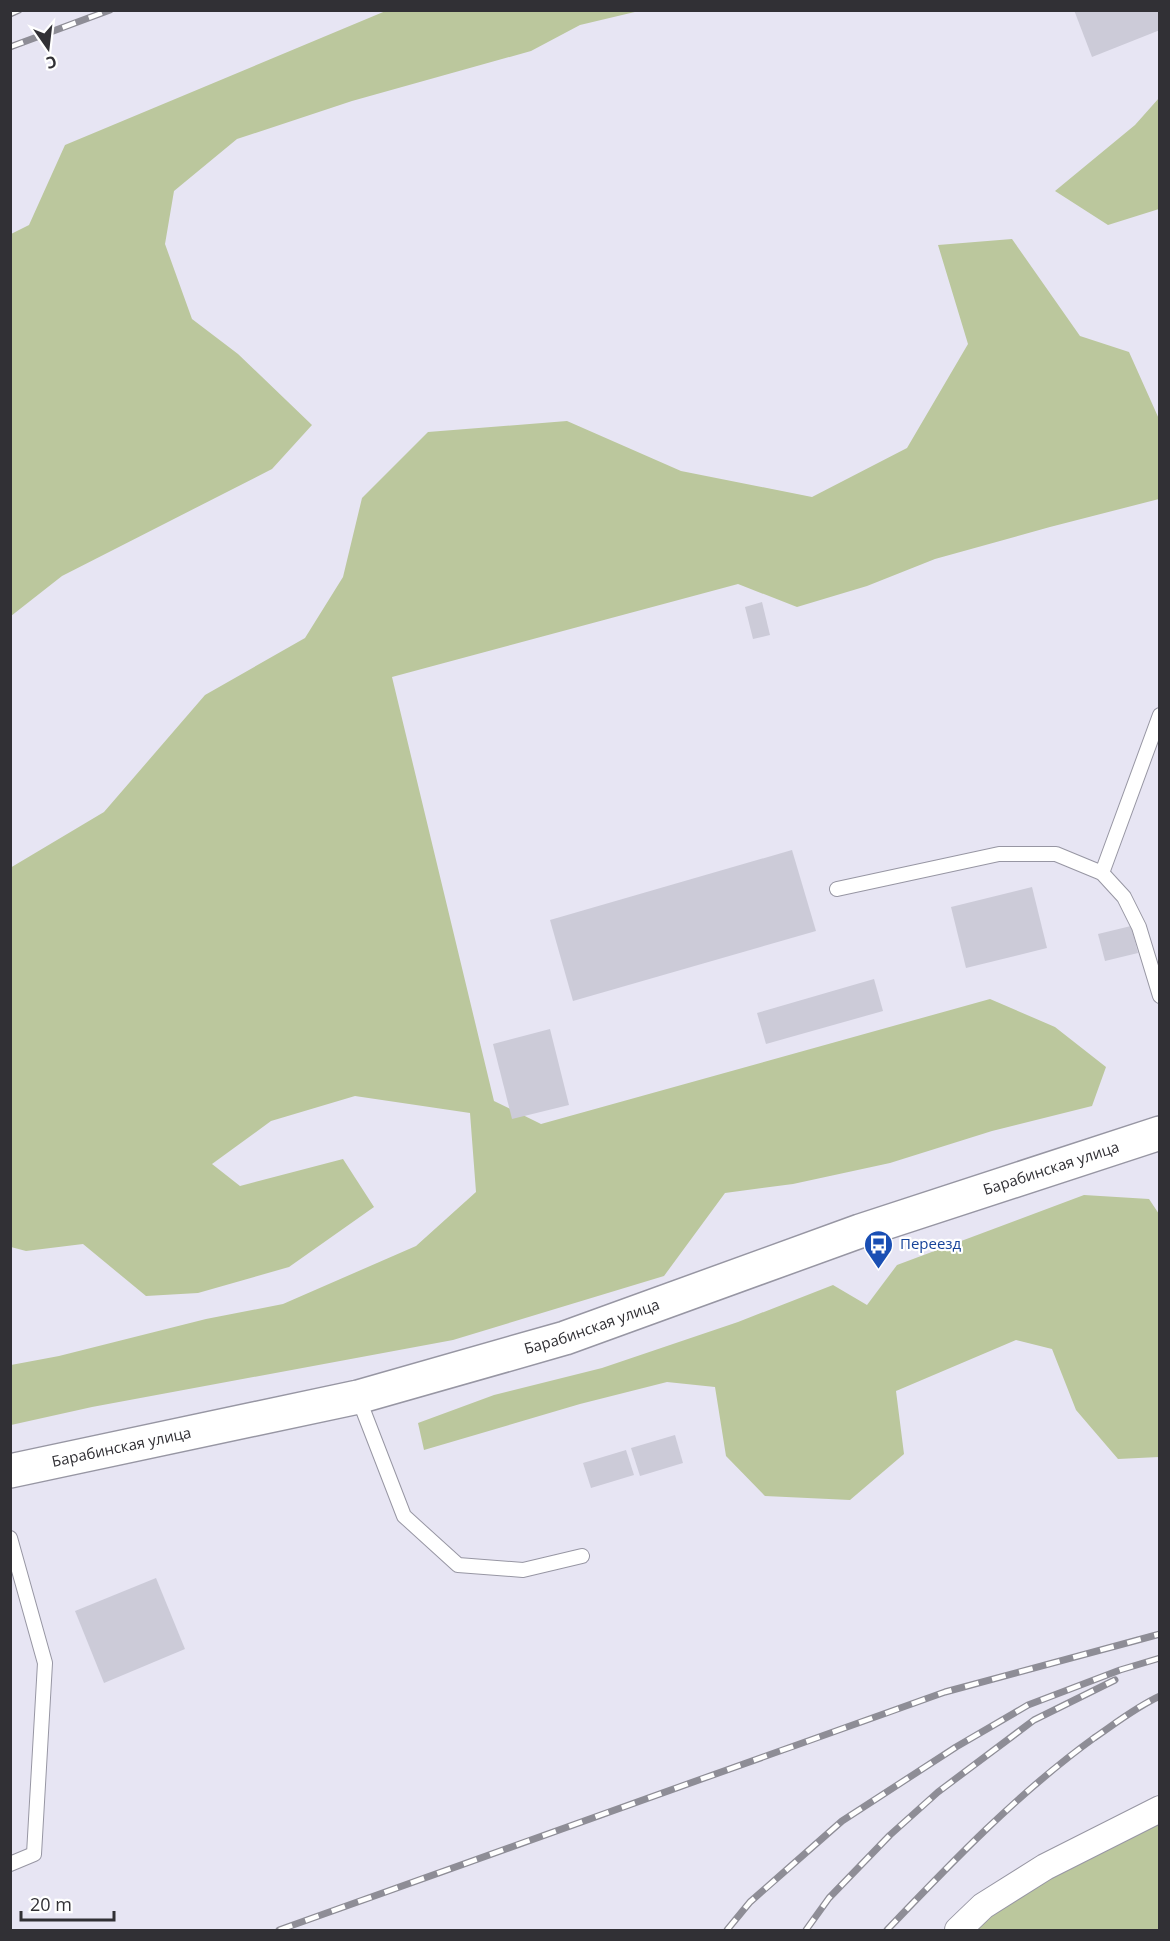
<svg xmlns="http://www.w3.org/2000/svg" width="1170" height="1941" font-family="'Open Sans',sans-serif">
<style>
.green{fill:#bbc79d}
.building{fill:#cccbd8}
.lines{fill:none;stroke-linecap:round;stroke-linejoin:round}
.lane-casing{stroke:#9796a3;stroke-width:16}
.street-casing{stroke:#9796a3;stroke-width:28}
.secondary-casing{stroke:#9796a3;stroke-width:36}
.lane{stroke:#fff;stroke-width:14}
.street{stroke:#fff;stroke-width:26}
.secondary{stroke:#fff;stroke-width:33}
.rail-casing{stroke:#8e8d96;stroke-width:7}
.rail{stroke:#fff;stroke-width:4.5;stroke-dasharray:14;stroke-linecap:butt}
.labels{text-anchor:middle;stroke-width:4.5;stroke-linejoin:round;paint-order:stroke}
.street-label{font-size:15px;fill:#313035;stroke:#fff}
.transit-label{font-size:15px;fill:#164399;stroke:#fff;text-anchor:start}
</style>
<rect width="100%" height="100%" fill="#e7e5f3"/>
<!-- green -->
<g class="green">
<polygon points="388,10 639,11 580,25 531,51 352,101 237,139 174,191 165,244 192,319 238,354 312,425 272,469 62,576 11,616 11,234 29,225 65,145"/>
<polygon points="1159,98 1159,209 1108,225 1055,191 1135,125"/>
<polygon points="1012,239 1080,336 1129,352 1159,419 1159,499 1050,527 935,559 867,586 797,607 738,584 392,677 494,1101 541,1124 990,999 1055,1027 1106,1067 1092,1106 992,1131 890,1163 793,1184 725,1193 664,1276 453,1340 92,1407 11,1425 11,1365 59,1356 206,1319 283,1304 416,1246 476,1192 470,1113 355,1096 271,1121 212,1164 240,1186 343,1159 374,1207 289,1267 198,1293 146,1296 83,1244 26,1251 11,1247 10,868 104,812 205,695 305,638 343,577 362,498 428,432 567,421 681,471 812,497 907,448 968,344 938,245"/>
<polygon points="1084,1195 1149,1199 1159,1214 1159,1457 1118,1459 1076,1410 1052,1349 1016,1340 896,1391 904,1454 850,1500 765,1496 726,1456 715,1387 667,1382 580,1404 424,1450 418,1423 494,1395 602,1368 738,1322 833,1285 867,1305 897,1265"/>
<polygon points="1159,1820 1159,1930 973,1930 1024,1893"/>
</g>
<!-- building -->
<g class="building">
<polygon points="1074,10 1160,10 1160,30 1092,57"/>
<polygon points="762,602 770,635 753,639 745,607"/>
<polygon points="792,850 816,931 573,1001 550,920"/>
<polygon points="1032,887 1047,948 966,968 951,907"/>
<polygon points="1131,926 1138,953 1105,961 1098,934"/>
<polygon points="874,979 883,1011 766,1044 757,1013"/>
<polygon points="550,1029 569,1105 512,1119 493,1044"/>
<polygon points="675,1435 683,1463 640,1476 631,1448"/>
<polygon points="626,1450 634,1475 591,1488 583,1463"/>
<polygon points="156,1578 185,1649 104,1683 75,1611"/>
</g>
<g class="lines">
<defs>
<g id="lane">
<polyline points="1102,873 1160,715"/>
<polyline points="837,889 999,854 1056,854 1102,873 1124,897 1139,927 1160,996"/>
<polyline points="358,1397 404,1516 458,1565 523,1570 582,1556"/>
<polyline points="10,1538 45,1663 34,1854 10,1864"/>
</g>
<polyline id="street" points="958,1930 983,1906 1045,1867 1160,1809"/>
<g id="secondary">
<path id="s1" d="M 10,1471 L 358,1397 L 565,1338 L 860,1231 L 1160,1133"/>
</g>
</defs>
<!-- lane casing -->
<use href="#lane" class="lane-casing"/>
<!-- street casing -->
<use href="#street" class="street-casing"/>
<!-- secondary casing -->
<use href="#secondary" class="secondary-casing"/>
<!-- lane -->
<use href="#lane" class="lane"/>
<!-- street -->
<use href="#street" class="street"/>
<!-- secondary -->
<use href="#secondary" class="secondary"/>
<defs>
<g id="rail">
<polyline points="10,14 19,10"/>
<polyline points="10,47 110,10"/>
<polyline points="279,1930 945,1692 1160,1634"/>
<polyline points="727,1930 750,1902 842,1821 956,1747 1028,1705 1120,1670 1160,1658"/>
<polyline points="806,1930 829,1898 890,1835 938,1792 1034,1720 1115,1680"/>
<path d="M 887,1930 C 952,1862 1018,1793 1094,1738 C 1116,1723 1136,1707 1160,1696"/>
</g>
</defs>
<!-- rail casing -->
<use href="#rail" class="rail-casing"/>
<!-- rail -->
<use href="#rail" class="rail"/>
</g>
<!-- icons -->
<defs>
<symbol id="bus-pin" viewBox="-11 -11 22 30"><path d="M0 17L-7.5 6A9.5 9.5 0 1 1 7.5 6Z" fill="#1a4fb4" stroke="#fff"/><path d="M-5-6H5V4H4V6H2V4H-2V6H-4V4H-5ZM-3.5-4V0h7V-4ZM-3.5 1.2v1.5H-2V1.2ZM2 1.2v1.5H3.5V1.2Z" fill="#fff"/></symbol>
</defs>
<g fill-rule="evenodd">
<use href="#bus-pin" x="862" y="1228" width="33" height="45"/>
</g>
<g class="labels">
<!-- street labels -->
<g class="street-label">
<text dy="5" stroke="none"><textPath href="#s1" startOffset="1086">Барабинская улица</textPath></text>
<text dy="5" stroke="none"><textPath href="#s1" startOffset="600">Барабинская улица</textPath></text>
<text dy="5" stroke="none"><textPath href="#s1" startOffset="114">Барабинская улица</textPath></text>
</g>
<!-- transit labels -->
<g class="transit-label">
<text x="900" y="1249">Переезд</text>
</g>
</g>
<!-- border -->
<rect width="1170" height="1941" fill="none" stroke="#313035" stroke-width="24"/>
<!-- north arrow -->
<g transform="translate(48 48) rotate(166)" stroke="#ffffff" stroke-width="4.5" paint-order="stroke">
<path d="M0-4.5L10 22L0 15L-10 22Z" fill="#313035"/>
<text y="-9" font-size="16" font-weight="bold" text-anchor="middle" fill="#313035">С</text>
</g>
<!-- scale -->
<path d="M21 1911v9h93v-9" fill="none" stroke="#313035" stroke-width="3"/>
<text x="30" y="1911" font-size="18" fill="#313035" stroke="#ffffff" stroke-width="4.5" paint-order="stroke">20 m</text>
</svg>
